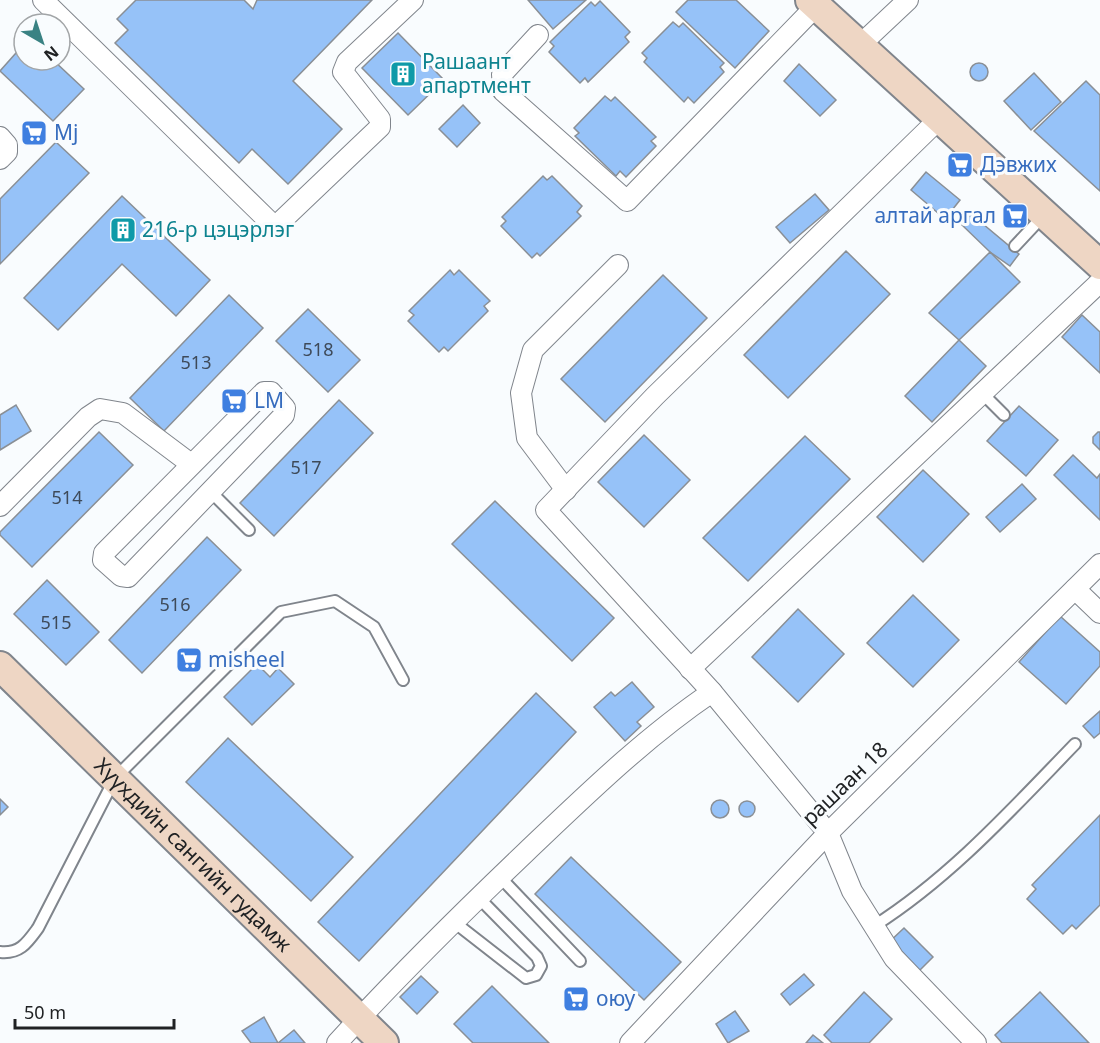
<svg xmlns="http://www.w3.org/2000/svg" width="1100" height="1043" font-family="'Noto Sans',sans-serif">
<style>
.building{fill:#96c2f8;stroke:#8a8f95;stroke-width:1.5}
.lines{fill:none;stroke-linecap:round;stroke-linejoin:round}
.lane-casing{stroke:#80858c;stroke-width:14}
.street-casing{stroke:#80858c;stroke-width:22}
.secondary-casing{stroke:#80858c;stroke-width:32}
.lane{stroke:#fff;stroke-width:10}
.street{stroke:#fff;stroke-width:20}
.secondary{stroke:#eed6c4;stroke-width:28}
.labels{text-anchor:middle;stroke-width:6;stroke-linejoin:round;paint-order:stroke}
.number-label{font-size:18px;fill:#3e4a59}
.culture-label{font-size:21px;fill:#0d838f;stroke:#f9fcfe;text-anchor:start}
.shop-label{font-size:21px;fill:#366cbe;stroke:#f9fcfe;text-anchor:start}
.street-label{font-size:21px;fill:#202224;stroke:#f9fcfe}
</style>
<rect width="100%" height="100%" fill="#f9fcfe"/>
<!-- building -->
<g class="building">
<polygon points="136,0 244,0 253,9 257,0 372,0 293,81 342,129 288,184 252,149 239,163 115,43 128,30 117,19"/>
<polygon points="528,0 586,0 553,29"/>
<polygon points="688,0 736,0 769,31 735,68 676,12"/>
<polygon points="600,1 630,32 625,37 629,42 588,82 585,78 580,83 549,52 554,46 550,42 591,2 595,6"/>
<polygon points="673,22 679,27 683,23 724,63 720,67 724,72 694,103 688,97 684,102 644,62 647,58 642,53"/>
<polygon points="398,33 444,80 408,115 362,68"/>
<polygon points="24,44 24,60 53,60 84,89 53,121 0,71"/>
<circle cx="979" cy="72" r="9"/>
<polygon points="799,64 836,100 820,116 784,81"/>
<polygon points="1034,73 1061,102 1031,130 1004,101"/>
<polygon points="1086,81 1100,95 1100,191 1034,131"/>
<polygon points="605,96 611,101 615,97 656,137 651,141 656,146 626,177 620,171 616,176 575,136 579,133 574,128"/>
<polygon points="463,105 480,123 457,147 439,129"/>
<polygon points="56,142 89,173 0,264 0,199"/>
<polygon points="926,172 960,200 945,219 911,190"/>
<polygon points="543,176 547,180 552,176 582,206 577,212 581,216 540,256 537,253 532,258 501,226 506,221 502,217"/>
<polygon points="815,194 829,210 790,243 776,227"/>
<polygon points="122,196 210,280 176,316 122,264 58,330 24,298"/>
<polygon points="971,214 1019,254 1010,266 990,252 962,225"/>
<polygon points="846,251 890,294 788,398 744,355"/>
<polygon points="990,252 1020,282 959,340 929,313"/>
<polygon points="450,270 454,275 459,270 490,301 484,306 488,311 448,351 444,347 439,352 408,321 414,315 409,311"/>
<polygon points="663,275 707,318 605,422 561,379"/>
<polygon points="229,295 263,328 164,431 130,398"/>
<polygon points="308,309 360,360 328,392 276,341"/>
<polygon points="1082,315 1100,332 1100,373 1062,337"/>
<polygon points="959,340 986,366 932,422 905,396"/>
<polygon points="339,400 373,433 274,536 240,503"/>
<polygon points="16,405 31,431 0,450 0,415"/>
<polygon points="1019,406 1058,440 1026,476 987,441"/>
<polygon points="99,432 133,465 32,567 0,535 0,532"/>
<polygon points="1098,432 1100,432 1100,450 1093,443 1093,437"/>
<polygon points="644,435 690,480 644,527 598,482"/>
<polygon points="805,436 850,479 748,581 703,538"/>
<polygon points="1073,455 1097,478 1100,474 1100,520 1054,475"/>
<polygon points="923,470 969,514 923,562 877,517"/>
<polygon points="1022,484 1036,499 1000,532 986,517"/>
<polygon points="495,501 614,618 572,661 452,544"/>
<polygon points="207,537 241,570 142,673 109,640"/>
<polygon points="47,580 99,632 66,665 14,614"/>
<polygon points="913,595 959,640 913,687 867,643"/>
<polygon points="798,609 844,654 798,702 752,657"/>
<polygon points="1060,616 1100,652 1100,666 1066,704 1019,662"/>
<polygon points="257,664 270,677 278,668 294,684 252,725 224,697"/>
<polygon points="632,682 654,707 637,722 641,726 625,741 594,707 611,692 615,696"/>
<polygon points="536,693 576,732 359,961 318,922"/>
<polygon points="1100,711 1100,733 1094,738 1083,726"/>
<polygon points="228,738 353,857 311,901 186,782"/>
<polygon points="0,799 8,807 0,815"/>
<circle cx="720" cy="809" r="9"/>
<circle cx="747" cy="809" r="8"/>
<polygon points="1100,815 1100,905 1076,929 1072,925 1063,934 1027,899 1036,889 1032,885"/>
<polygon points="571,857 681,962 644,1000 535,894"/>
<polygon points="904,928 933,957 915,975 886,945"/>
<polygon points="804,974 814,985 790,1005 781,994"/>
<polygon points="421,976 438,992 417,1014 400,997"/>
<polygon points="492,986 549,1043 473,1043 454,1024"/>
<polygon points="864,992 892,1019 869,1043 832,1043 824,1035"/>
<polygon points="1040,992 1089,1043 1002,1043 995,1035"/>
<polygon points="735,1011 749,1031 728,1043 716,1024"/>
<polygon points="264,1017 278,1043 294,1030 305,1043 251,1043 242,1031"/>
<polygon points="813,1035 823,1043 806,1043"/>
</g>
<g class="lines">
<defs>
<g id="lane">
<polyline points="1015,246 1044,215"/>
<polyline points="983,394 1004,415"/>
<polyline points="210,491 249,530"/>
<polyline points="500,877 580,961"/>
<polyline points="454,922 526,978 536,975 541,966 537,957 479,898"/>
<path d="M 874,926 C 951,877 1012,809 1075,744"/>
<path d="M 0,952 C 20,954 27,943 38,928 L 115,778 L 281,612 L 335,601 L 374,627 L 403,680"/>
</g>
<g id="street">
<polyline points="43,0 275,227 380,127 380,119 343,72 347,62 413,0"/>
<polyline points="538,35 502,74 503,91 627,201 816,6"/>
<polyline points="859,46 908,0"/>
<polyline points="939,119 655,396 546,510 712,692 828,833 852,891 894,958 976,1043"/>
<polyline points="0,137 7,145 7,152 0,159"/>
<polygon points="264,392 271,392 285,408 284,415 128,577 121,576 103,560 104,553"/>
<polyline points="566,490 527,438 521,393 533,350 618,265"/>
<polyline points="0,506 88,417 100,409 123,413 191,464"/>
<polyline points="1075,589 1100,613"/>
<polyline points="690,669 1100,282"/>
<path d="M 337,1043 C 397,977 461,914 526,852 C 585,796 644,738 712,692"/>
<polyline points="630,1043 828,833 1100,564"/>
</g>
<g id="secondary">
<polyline points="810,0 1100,265"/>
<path id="s1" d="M 0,666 L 384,1043"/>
</g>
</defs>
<!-- lane casing -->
<use href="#lane" class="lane-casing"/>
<!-- street casing -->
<use href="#street" class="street-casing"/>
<!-- secondary casing -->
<use href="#secondary" class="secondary-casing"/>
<!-- lane -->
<use href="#lane" class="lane"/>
<!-- street -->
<use href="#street" class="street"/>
<!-- secondary -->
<use href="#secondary" class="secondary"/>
</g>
<!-- icons -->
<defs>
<symbol id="building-square" viewBox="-11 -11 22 22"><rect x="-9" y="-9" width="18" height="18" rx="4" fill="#0f9aa8" stroke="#f9fcfe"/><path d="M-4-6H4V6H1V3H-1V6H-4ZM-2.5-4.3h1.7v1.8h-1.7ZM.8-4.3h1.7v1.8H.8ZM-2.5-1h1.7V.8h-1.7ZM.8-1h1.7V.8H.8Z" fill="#fff"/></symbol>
<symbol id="supermarket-square" viewBox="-11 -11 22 22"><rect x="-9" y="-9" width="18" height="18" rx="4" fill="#3f7fe0" stroke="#f9fcfe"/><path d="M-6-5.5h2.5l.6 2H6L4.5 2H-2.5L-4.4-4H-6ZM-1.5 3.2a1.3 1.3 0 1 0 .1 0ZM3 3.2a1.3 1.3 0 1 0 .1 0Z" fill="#fff"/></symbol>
</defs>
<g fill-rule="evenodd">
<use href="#building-square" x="388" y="59" width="30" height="30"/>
<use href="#supermarket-square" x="19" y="118" width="30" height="30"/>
<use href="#supermarket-square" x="945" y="150" width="30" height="30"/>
<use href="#supermarket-square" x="1000" y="201" width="30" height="30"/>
<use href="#building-square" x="108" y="215" width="30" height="30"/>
<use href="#supermarket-square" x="219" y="386" width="30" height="30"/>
<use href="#supermarket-square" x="174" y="645" width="30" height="30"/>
<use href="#supermarket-square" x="561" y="984" width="30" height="30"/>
</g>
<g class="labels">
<!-- number labels -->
<g class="number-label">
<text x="318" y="356">518</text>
<text x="196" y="369">513</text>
<text x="306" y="474">517</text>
<text x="67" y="504">514</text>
<text x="175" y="611">516</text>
<text x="56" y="629">515</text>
</g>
<!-- culture labels -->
<g class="culture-label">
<text x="422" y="69">Рашаант<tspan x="422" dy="24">апартмент</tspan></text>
<text x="142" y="237">216-р цэцэрлэг</text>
</g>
<!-- shop labels -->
<g class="shop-label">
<text x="54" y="140">Mj</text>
<text x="980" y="172">Дэвжих</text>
<text x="996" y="223" text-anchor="end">алтай аргал</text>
<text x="254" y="408">LM</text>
<text x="208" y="667">misheel</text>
<text x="596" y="1006">оюу</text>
</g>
<!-- street labels -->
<g class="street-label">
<text transform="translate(845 784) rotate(-44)" y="7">рашаан 18</text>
<text dy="7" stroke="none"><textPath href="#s1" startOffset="270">Хүүхдийн сангийн гудамж</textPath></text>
</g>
</g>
<!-- north arrow -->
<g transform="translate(42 42) rotate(141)"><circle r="28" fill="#f9fcfe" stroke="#a2a5a7" stroke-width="1.5"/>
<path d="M0-4.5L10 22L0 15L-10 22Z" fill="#3a8283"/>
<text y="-9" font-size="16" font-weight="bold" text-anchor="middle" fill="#202224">N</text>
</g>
<!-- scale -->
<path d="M15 1019v9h159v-9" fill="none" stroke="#202224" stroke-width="3"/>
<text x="24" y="1019" font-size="18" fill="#202224" stroke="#f9fcfe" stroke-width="4.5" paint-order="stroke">50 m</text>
</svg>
